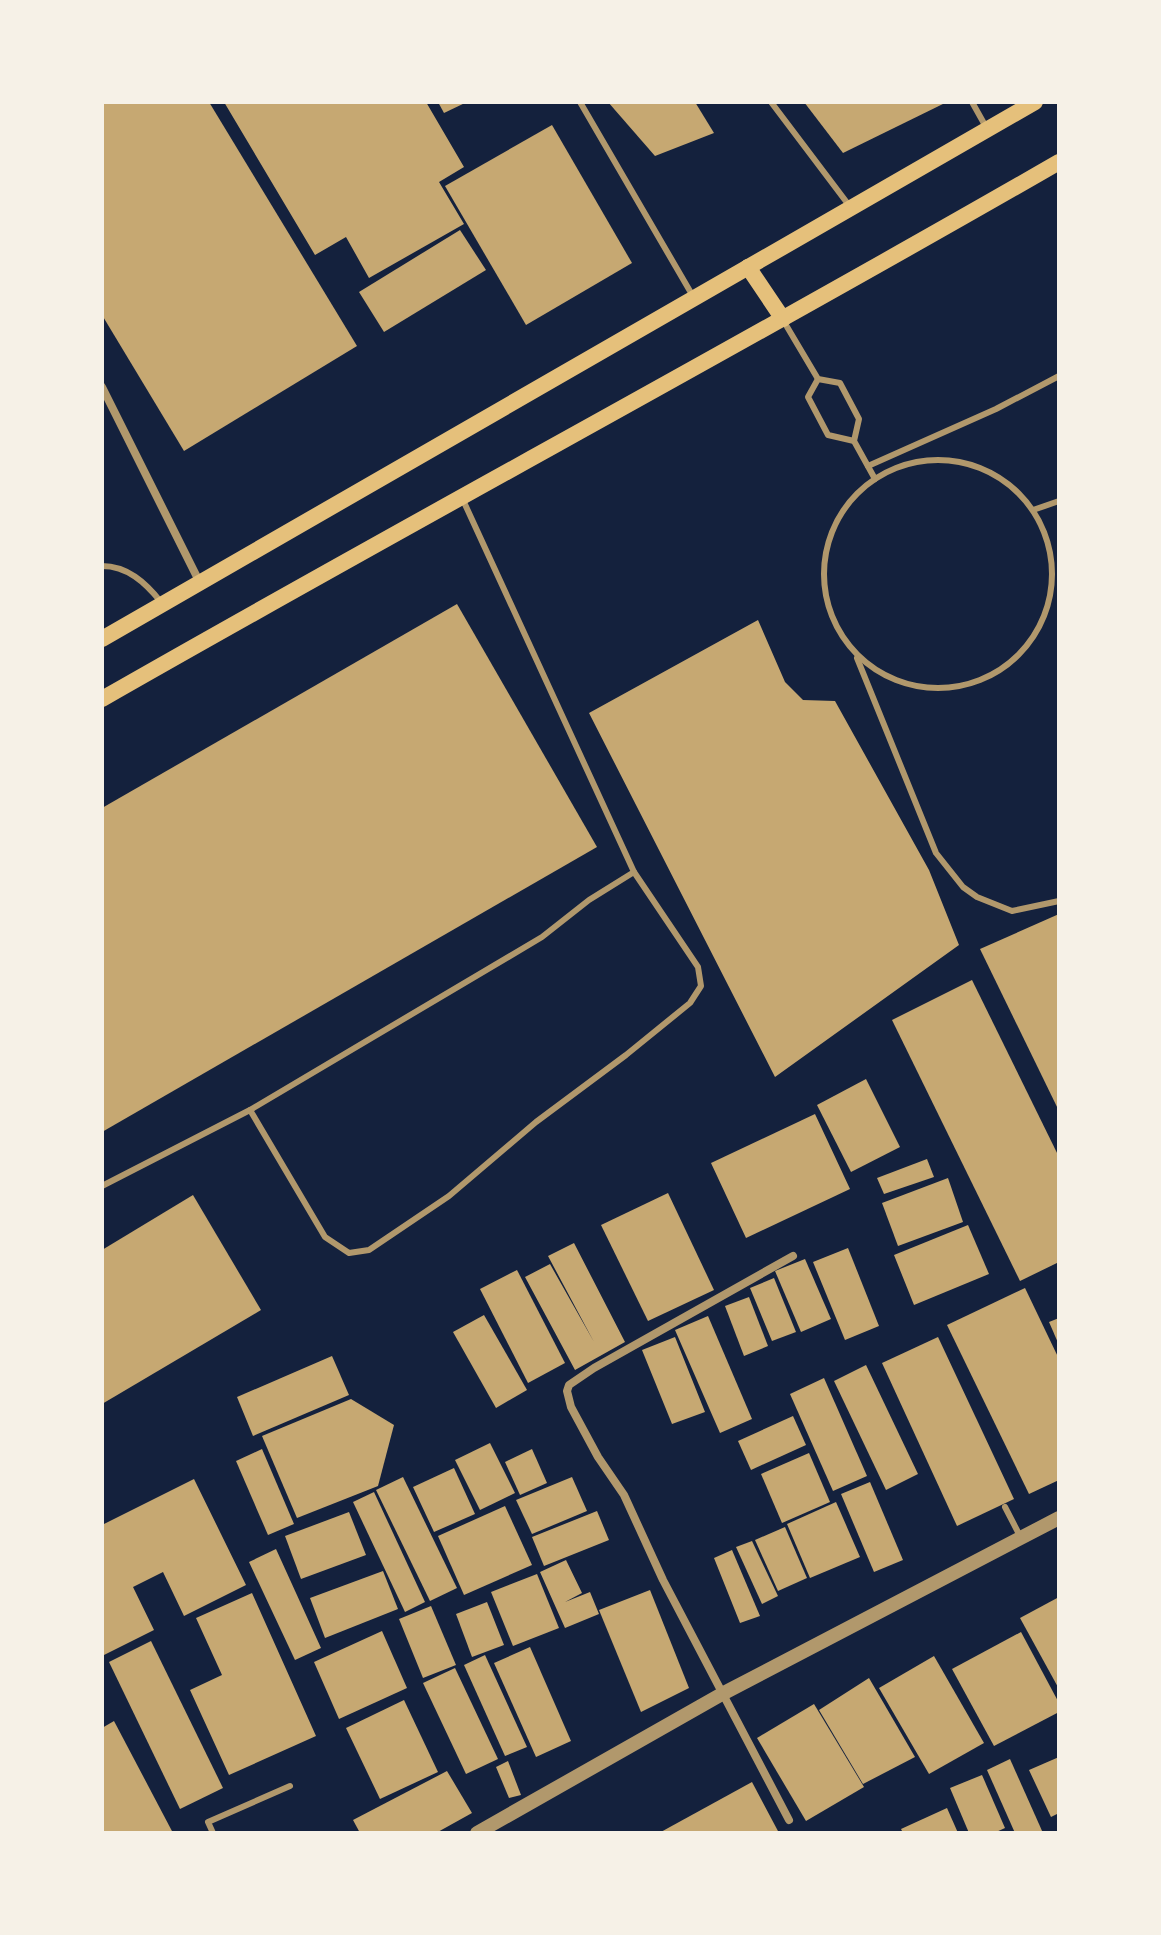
<svg xmlns="http://www.w3.org/2000/svg" width="1161" height="1935" font-family="Cabin,sans-serif">
<style>
.building{fill:#c6a872}
.lines{fill:none;stroke-linecap:round;stroke-linejoin:round}
.service{stroke:#b1986c;stroke-width:6}
.minor{stroke:#b1986c;stroke-width:8}
.tertiary{stroke:#b1986c;stroke-width:14}
.secondary{stroke:#e5c07b;stroke-width:16}
</style>
<rect width="100%" height="100%" fill="#14213d"/>
<!-- building -->
<g class="building">
<polygon points="102,102 209,102 357,346 184,451 102,315"/>
<polygon points="224,102 426,102 464,167 439,182 464,224 369,278 346,237 315,255"/>
<polygon points="438,102 467,102 444,113"/>
<polygon points="608,102 695,102 714,133 655,156"/>
<polygon points="804,102 947,102 843,153"/>
<polygon points="552,125 632,263 526,325 445,186"/>
<polygon points="460,230 486,270 384,332 359,292"/>
<polygon points="457,604 597,847 102,1132 102,808"/>
<polygon points="758,620 785,682 803,700 835,701 929,870 959,945 775,1077 589,713"/>
<polygon points="1059,914 1059,1111 980,949"/>
<polygon points="972,980 1059,1157 1059,1262 1020,1281 892,1020"/>
<polygon points="866,1079 900,1147 851,1172 817,1105"/>
<polygon points="815,1114 850,1189 746,1238 711,1163"/>
<polygon points="927,1159 934,1177 884,1194 877,1178"/>
<polygon points="948,1178 963,1222 898,1246 882,1203"/>
<polygon points="668,1193 714,1290 648,1321 601,1225"/>
<polygon points="193,1195 261,1310 102,1404 102,1250"/>
<polygon points="968,1225 989,1274 914,1305 894,1255"/>
<polygon points="574,1243 625,1342 575,1370 525,1277 550,1264 594,1342 548,1256"/>
<polygon points="848,1248 879,1326 845,1340 813,1262"/>
<polygon points="805,1259 831,1319 801,1332 775,1271"/>
<polygon points="517,1270 565,1363 528,1383 480,1289"/>
<polygon points="774,1278 796,1332 772,1341 750,1288"/>
<polygon points="1025,1288 1059,1359 1059,1480 1029,1494 947,1325"/>
<polygon points="749,1297 768,1346 744,1356 725,1306"/>
<polygon points="484,1315 527,1390 496,1408 453,1332"/>
<polygon points="708,1316 752,1419 720,1433 675,1330"/>
<polygon points="1059,1318 1059,1345 1049,1322"/>
<polygon points="675,1337 705,1412 672,1424 642,1350"/>
<polygon points="938,1337 1014,1499 957,1526 882,1363"/>
<polygon points="332,1356 349,1395 253,1436 237,1397"/>
<polygon points="866,1365 918,1474 886,1490 834,1381"/>
<polygon points="824,1378 867,1476 833,1491 790,1394"/>
<polygon points="351,1399 394,1425 378,1486 297,1518 262,1436"/>
<polygon points="793,1416 806,1445 751,1470 738,1441"/>
<polygon points="490,1443 515,1493 480,1510 455,1460"/>
<polygon points="262,1449 294,1524 268,1535 236,1461"/>
<polygon points="532,1449 547,1483 520,1495 505,1462"/>
<polygon points="809,1453 830,1502 782,1523 761,1474"/>
<polygon points="454,1468 475,1514 434,1532 413,1487"/>
<polygon points="403,1477 457,1588 430,1601 376,1490"/>
<polygon points="572,1477 587,1511 532,1534 516,1500"/>
<polygon points="194,1479 246,1585 184,1616 163,1572 133,1587 154,1630 102,1656 102,1525"/>
<polygon points="870,1482 903,1560 874,1572 841,1494"/>
<polygon points="374,1492 425,1602 405,1612 353,1502"/>
<polygon points="836,1502 860,1557 810,1578 787,1524"/>
<polygon points="505,1506 532,1565 464,1595 438,1536"/>
<polygon points="597,1511 609,1540 544,1566 532,1537"/>
<polygon points="349,1512 366,1555 301,1579 285,1536"/>
<polygon points="785,1527 807,1578 778,1591 755,1540"/>
<polygon points="752,1541 778,1596 762,1604 736,1547"/>
<polygon points="276,1549 321,1648 295,1660 249,1562"/>
<polygon points="732,1550 760,1616 740,1623 714,1558"/>
<polygon points="566,1560 582,1593 565,1602 590,1592 599,1614 565,1628 540,1572"/>
<polygon points="383,1571 398,1609 325,1638 310,1598"/>
<polygon points="537,1574 559,1628 513,1646 491,1592"/>
<polygon points="650,1590 689,1688 641,1712 599,1610"/>
<polygon points="252,1593 316,1736 229,1775 190,1690 222,1675 196,1618"/>
<polygon points="1059,1597 1059,1689 1020,1618"/>
<polygon points="487,1602 504,1645 472,1657 456,1614"/>
<polygon points="431,1606 456,1665 423,1678 399,1619"/>
<polygon points="382,1631 407,1688 339,1719 314,1662"/>
<polygon points="1021,1632 1059,1703 1059,1712 994,1746 952,1669"/>
<polygon points="151,1641 223,1788 180,1809 109,1662"/>
<polygon points="530,1647 571,1741 536,1757 494,1663"/>
<polygon points="485,1655 527,1747 505,1756 464,1665"/>
<polygon points="934,1656 984,1743 929,1774 879,1688"/>
<polygon points="455,1668 498,1759 466,1774 423,1683"/>
<polygon points="869,1678 915,1757 863,1784 819,1710"/>
<polygon points="404,1700 438,1772 380,1799 346,1728"/>
<polygon points="814,1704 864,1787 806,1821 757,1738"/>
<polygon points="114,1721 173,1833 102,1833 102,1728"/>
<polygon points="1059,1757 1059,1813 1051,1817 1029,1770"/>
<polygon points="1010,1759 1043,1833 1015,1833 987,1770"/>
<polygon points="508,1761 521,1795 509,1798 496,1767"/>
<polygon points="447,1771 472,1813 436,1833 360,1833 353,1820"/>
<polygon points="982,1775 1005,1828 994,1833 969,1833 950,1788"/>
<polygon points="752,1782 779,1833 659,1833"/>
<polygon points="947,1808 958,1833 903,1833 901,1829"/>
</g>
<g class="lines">
<!-- service -->
<g class="service">
<polyline points="580,102 694,298"/>
<polyline points="771,102 851,208"/>
<polyline points="972,102 986,127"/>
<polyline points="783,320 818,379 840,383 859,419 854,441 875,479"/>
<polyline points="818,379 808,397 828,435 854,441"/>
<circle cx="938" cy="574" r="114"/>
<polyline points="868,466 996,409 1059,376"/>
<polyline points="1033,510 1059,501"/>
<path d="M 102,566 C 127,566 145,582 161,602"/>
<polyline points="857,658 936,853 963,887 977,897 1012,911 1059,901"/>
<polyline points="250,1110 325,1237 349,1253 369,1250 449,1196 536,1122 626,1055 690,1003 701,986 698,967 634,872"/>
<polyline points="102,1186 250,1110 542,937 589,900 634,872 463,500"/>
<polyline points="1005,1507 1020,1536"/>
<polyline points="213,1833 208,1822 290,1786"/>
</g>
<!-- minor -->
<g class="minor">
<polyline points="102,387 200,583"/>
<polyline points="789,1820 663,1580 624,1495 598,1457 571,1407 567,1391 569,1385 594,1368 793,1256"/>
</g>
<!-- tertiary -->
<polyline class="tertiary" points="477,1833 722,1694 1059,1518"/>
<!-- secondary -->
<g class="secondary">
<polyline points="748,267 783,319"/>
<polyline points="102,639 1035,102"/>
<path d="M 102,699 C 420,517 742,345 1059,162"/>
</g>
</g>
<!-- border -->
<rect width="1161" height="1935" fill="none" stroke="#f6f1e7" stroke-width="208"/>
</svg>
